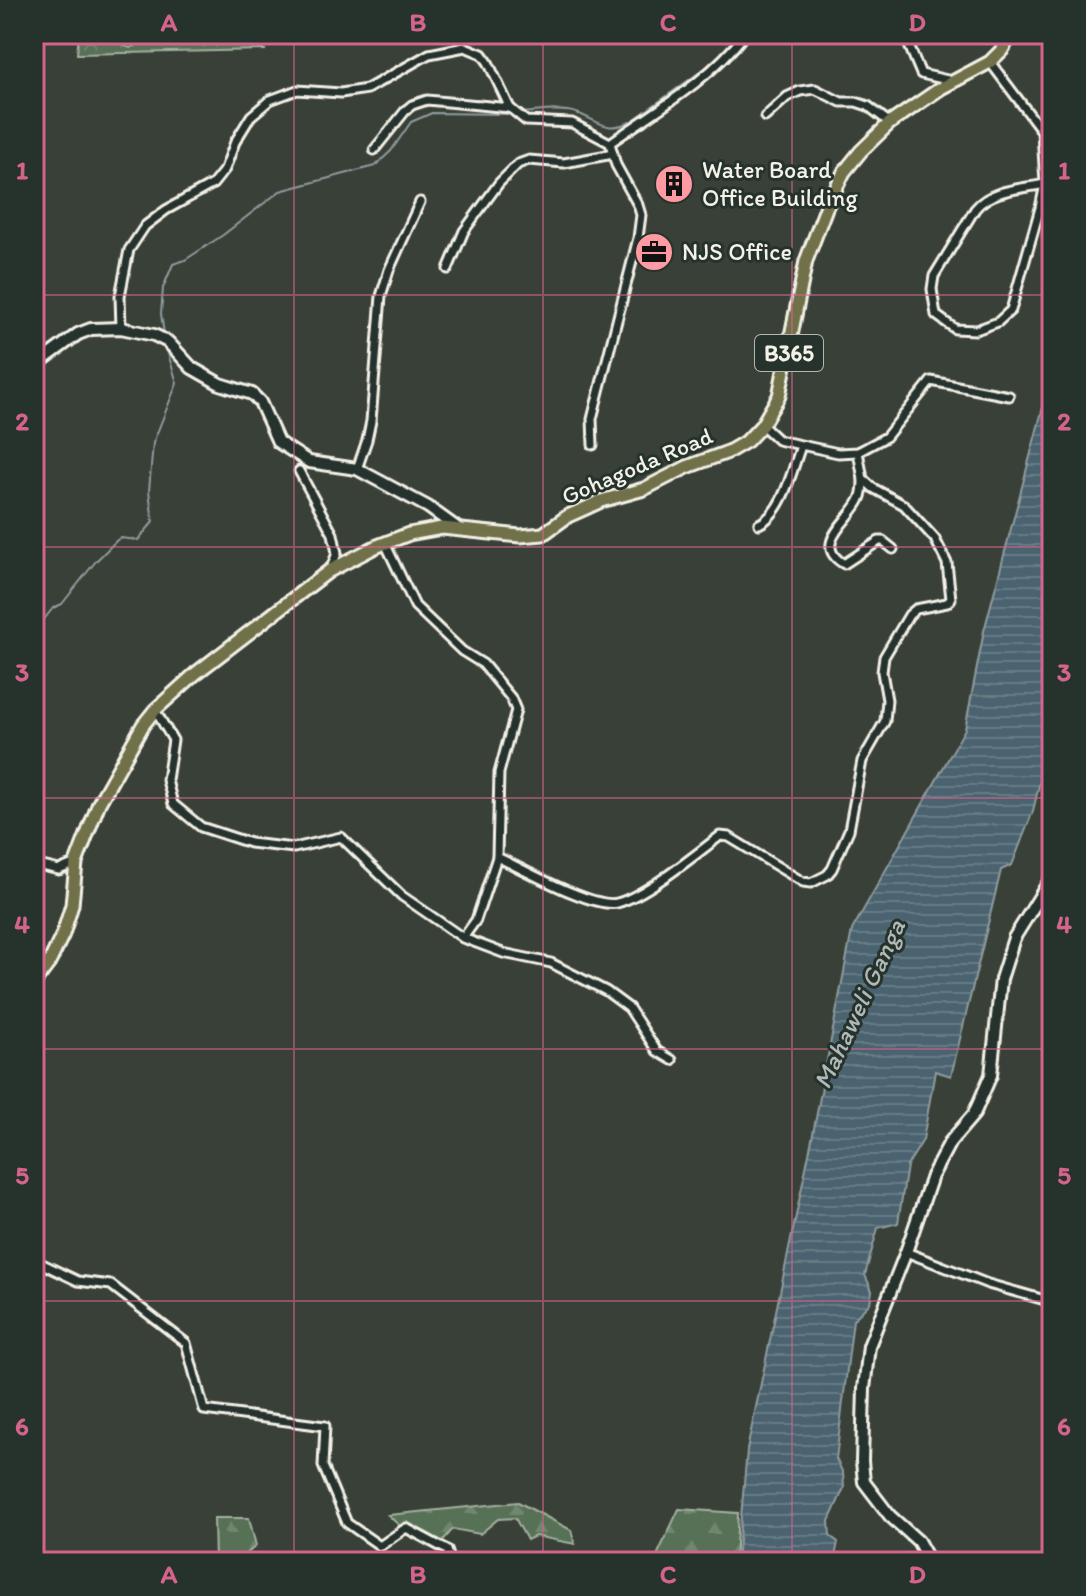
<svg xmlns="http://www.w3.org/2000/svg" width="1086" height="1596" font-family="Itim,sans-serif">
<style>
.forest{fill:url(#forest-firs);stroke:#a5b1a0;stroke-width:2}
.park{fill:url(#park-crowns);stroke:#a5b1a0;stroke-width:2}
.water{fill:url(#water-rules);stroke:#8f9ca0;stroke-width:2}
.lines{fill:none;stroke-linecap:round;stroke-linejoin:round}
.stream{stroke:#8f9ca0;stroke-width:2}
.street-casing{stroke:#f4f1e8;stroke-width:13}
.secondary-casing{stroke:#f4f1e8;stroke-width:16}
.primary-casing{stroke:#f4f1e8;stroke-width:17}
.street{stroke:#26332d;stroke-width:7}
.secondary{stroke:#26332d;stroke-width:10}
.primary{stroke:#6f704a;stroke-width:11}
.grid{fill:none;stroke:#d4648c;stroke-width:2;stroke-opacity:0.55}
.labels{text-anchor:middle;stroke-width:6;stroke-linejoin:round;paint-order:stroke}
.shield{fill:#26332d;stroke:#b6b8b0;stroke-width:2}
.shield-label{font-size:22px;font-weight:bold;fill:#f4f1e8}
.poi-label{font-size:24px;fill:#f4f1e8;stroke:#26332d;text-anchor:start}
.street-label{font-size:24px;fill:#f4f1e8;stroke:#26332d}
.water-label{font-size:26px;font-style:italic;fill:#b1b9b8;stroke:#26332d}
.neatline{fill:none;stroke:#d4648c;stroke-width:3}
.grid-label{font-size:26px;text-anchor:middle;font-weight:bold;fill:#d4648c}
</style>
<defs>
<pattern id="forest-firs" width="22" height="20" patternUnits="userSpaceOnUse" patternTransform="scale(2)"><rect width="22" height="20" fill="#567157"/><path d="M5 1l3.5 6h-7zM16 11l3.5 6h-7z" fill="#6f866f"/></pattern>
<pattern id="park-crowns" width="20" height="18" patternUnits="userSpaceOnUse" patternTransform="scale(2)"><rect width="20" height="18" fill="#567157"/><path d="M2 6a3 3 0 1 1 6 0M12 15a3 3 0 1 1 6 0" fill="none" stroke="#6f866f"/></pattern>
<pattern id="water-rules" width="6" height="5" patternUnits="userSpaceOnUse" patternTransform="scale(2)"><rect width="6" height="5" fill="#4c6470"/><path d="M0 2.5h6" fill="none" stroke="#667b84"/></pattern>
</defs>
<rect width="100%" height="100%" fill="#394037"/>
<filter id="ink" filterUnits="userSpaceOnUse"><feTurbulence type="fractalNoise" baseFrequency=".0125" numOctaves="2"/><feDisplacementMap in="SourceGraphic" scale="16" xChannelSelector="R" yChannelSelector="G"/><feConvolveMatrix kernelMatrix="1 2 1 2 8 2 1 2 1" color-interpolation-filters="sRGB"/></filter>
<g filter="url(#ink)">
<!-- forest -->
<g class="forest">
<polygon points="518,1502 571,1530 575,1544 535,1536 527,1540 515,1518 498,1519 480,1534 453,1529 440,1544 408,1524 401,1527 388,1515"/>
<polygon points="679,1509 738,1513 735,1562 654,1562"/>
<polygon points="214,1518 249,1518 256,1546 244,1556 243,1562 215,1562"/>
</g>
<!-- park -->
<polygon class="park" points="79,34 97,34 130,48 155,34 212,34 266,50 77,54"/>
<!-- water -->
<polygon class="water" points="1052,373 1052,751 1047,751 1033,811 1012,865 1001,870 951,1076 935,1071 923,1140 907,1166 898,1223 878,1228 865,1275 872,1291 870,1303 853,1320 836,1459 843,1473 844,1488 829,1521 830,1536 838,1542 834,1562 737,1562 747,1450 812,1139 852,930 965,729 984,631"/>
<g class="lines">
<!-- stream -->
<g class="stream">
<polyline points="728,48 739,34"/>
<path d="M 521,113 C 538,112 557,108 573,112 C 598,119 605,135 632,121 L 715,61"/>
<polyline points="164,334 161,314 163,288 173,264 185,260 223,235 280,191 375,166 391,151 411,122 432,113 508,114"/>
<polyline points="34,625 42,622 53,608 62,604 96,561 117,540 120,538 138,540 153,522 149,491 153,443 177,383 165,344"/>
</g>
<defs>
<g id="street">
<polyline points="904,34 921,74 952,81"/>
<path d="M 990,62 L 1042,131 L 1045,184 L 1040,208 L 1011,310 L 998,322 L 976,330 L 955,329 L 936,315 L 932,289 L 934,276 L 975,209 C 991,189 1021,189 1045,184"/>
<polyline points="765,117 787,97 800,91 815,89 841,102 856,102 868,106 890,123"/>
<polyline points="1042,131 1052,113"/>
<path d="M 610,143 C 657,110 710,80 745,34"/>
<polyline points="374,150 406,110 412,105 427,100 510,108"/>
<polyline points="448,269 464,231 499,183 518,164 529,160 564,163 613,154"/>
<polyline points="121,328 120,296 129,250 145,226 166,210 213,184 225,169 235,142 251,116 270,100 297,90 341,93 367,89 429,54 465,47 482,54 488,62 510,108 526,121 572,123 610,143 616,165 638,205 641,215 638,238 592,419 593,445"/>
<polyline points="762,425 778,440 838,453 858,452 886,437 931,381 1009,396"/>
<polyline points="357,469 367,440 371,421 381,296 389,270 420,202"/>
<polyline points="299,471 333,534 337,553 330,571"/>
<path d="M 863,479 C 863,485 863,493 860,499 C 851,520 810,544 844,564 L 879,541 L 883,541 L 893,549"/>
<path d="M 759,524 C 783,513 792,470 801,446"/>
<polyline points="385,543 415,606 462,651 483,664 511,698 516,710 499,773 497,857 476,920 463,938"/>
<polyline points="155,710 173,740 167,780 173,804 201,827 250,843 294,848 341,837 402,896 463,938 503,953 551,963 606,991 629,1008 657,1051 672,1060"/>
<path d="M 497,857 C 521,868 593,909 617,903 C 645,896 695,855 720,836 L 729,837 L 803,882 L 811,883 L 827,875 L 832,869 L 849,830 L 862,761 L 885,721 L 887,700 L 882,672 L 884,657 L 909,615 L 916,609 L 947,603 L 951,599 L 947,563 L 935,539 L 904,505 L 873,488 L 863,479 L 858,452"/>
<polyline points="34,864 59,870 76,863"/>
<polyline points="34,970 47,964"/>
<polyline points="906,1252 988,1284 1052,1302"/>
<polyline points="34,1260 78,1281 111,1285 186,1343 204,1410 325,1426 323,1466 347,1523 380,1546 406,1528 447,1550 451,1562"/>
</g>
<g id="secondary">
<polyline points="34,363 40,362 78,334 91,329 121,328 154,335 168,342 192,368 220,384 252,394 260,402 278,442 309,462 357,469 428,507 457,528"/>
<polyline points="926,1562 927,1557 918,1541 890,1516 864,1482 862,1461 864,1389 869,1346 906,1252 932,1176 950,1142 974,1114 991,1075 1001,979 1014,938 1052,877"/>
</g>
<polyline id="primary" points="34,983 49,963 63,934 72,905 76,863 99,803 143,725 155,710 195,674 329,571 375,547 409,534 442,528 520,536 543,534 568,516 586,508 601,501 644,489 687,467 728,452 747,441 762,425 779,396 806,261 826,208 844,172 861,151 890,123 941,88 990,62 1002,50 1011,34"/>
</defs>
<!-- street casing -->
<use href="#street" class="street-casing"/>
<!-- secondary casing -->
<use href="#secondary" class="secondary-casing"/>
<!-- primary casing -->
<use href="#primary" class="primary-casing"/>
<!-- street -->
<use href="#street" class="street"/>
<!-- secondary -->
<use href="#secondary" class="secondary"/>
<!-- primary -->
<use href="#primary" class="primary"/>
</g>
</g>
<!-- grid -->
<path class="grid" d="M 294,34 L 294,1562M 543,34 L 543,1562M 792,34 L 792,1562M 34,295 L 1052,295M 34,547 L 1052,547M 34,798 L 1052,798M 34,1049 L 1052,1049M 34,1301 L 1052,1301"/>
<!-- icons -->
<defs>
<symbol id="building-disc" viewBox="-11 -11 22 22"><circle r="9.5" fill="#ff9aa2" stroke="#26332d"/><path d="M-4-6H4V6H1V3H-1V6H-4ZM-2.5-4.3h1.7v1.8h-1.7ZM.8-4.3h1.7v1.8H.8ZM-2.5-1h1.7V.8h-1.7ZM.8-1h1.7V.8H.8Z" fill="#111"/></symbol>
<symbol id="office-disc" viewBox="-11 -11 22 22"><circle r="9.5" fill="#ff9aa2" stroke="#26332d"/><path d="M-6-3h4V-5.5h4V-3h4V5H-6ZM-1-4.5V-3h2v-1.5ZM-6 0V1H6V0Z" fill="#111"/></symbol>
</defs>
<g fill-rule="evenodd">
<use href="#building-disc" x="652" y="162" width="44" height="44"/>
<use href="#office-disc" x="632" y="230" width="44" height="44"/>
</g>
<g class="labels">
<!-- shield labels -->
<rect class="shield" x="755" y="335" width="68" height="36" rx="6"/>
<g class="shield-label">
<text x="789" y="361">B365</text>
</g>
<!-- poi labels -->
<g class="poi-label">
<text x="702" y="178">Water Board<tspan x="702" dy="28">Office Building</tspan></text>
<text x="682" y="260">NJS Office</text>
</g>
<!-- street labels -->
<g class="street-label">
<text transform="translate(637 466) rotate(-23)" y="8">Gohagoda Road</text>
</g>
<!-- water labels -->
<g class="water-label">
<text transform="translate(859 1004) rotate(-65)" y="9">Mahaweli Ganga</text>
</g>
</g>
<!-- margin -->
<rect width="1086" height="1596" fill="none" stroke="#26332d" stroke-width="88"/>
<rect x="44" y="44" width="998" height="1508" class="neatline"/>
<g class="grid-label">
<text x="169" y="31">A</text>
<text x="418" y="31">B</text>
<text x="668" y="31">C</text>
<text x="917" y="31">D</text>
<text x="22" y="179">1</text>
<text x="1064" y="179">1</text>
<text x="22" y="430">2</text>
<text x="1064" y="430">2</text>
<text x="22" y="681">3</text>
<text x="1064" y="681">3</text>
<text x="22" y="933">4</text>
<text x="1064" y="933">4</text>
<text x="22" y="1184">5</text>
<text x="1064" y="1184">5</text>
<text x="22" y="1435">6</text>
<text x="1064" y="1435">6</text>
<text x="169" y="1583">A</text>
<text x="418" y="1583">B</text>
<text x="668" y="1583">C</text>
<text x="917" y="1583">D</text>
</g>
</svg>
